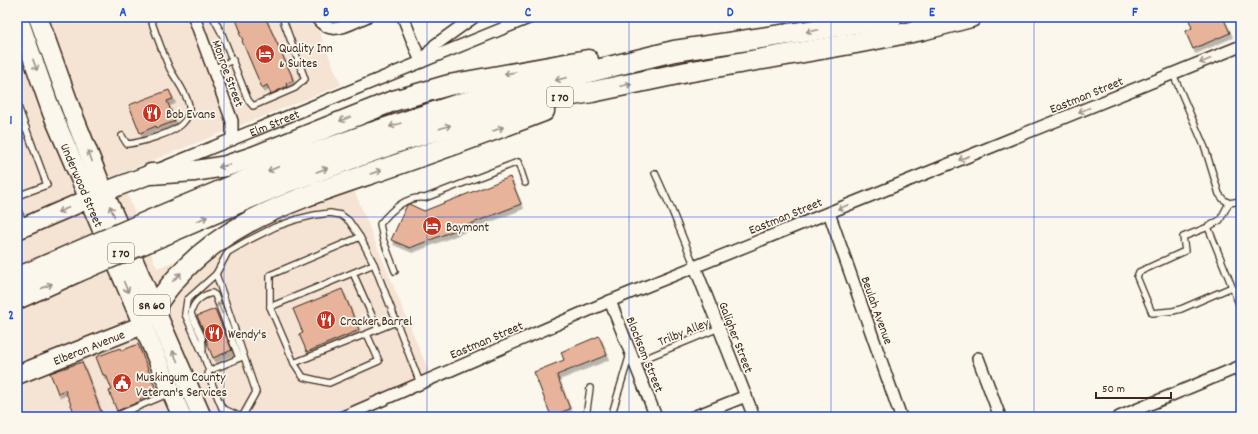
<svg xmlns="http://www.w3.org/2000/svg" width="1258" height="434" font-family="Dekko,sans-serif">
<style>
.built{fill:#f5e3d3}
.building{fill:#e7b39a;stroke:#3b2a1e;filter:url(#shadow)}
.lines{fill:none;stroke-linecap:round;stroke-linejoin:round}
.lane-casing{stroke:#3b2a1e;stroke-width:8}
.street-casing{stroke:#3b2a1e;stroke-width:14}
.primary-casing{stroke:#3b2a1e;stroke-width:21}
.highway-casing{stroke:#3b2a1e;stroke-width:23}
.lane{stroke:#fbf7ec;stroke-width:5.5}
.street{stroke:#fbf7ec;stroke-width:11}
.primary{stroke:#fbf7ec;stroke-width:18}
.highway{stroke:#fbf7ec;stroke-width:20}
.highway-bridge-casing{stroke:#3b2a1e;stroke-width:23;stroke-linecap:butt}
.highway-bridge{stroke:#fbf7ec;stroke-width:20}
.oneway{stroke:#9b9085}
.grid{fill:none;stroke:#1d4ed8;stroke-width:1;stroke-opacity:0.55}
.labels{text-anchor:middle;stroke-width:3.5;stroke-linejoin:round;paint-order:stroke}
.shield{fill:#fbf7ec;stroke:#75685c;stroke-width:1}
.shield-label{font-size:12px;font-weight:bold;fill:#3b2a1e}
.poi-label{font-size:13px;fill:#3b2a1e;stroke:#fbf7ec;text-anchor:start}
.street-label{font-size:13px;fill:#3b2a1e;stroke:#fbf7ec}
.neatline{fill:none;stroke:#1d4ed8;stroke-width:1.5}
.grid-label{font-size:13px;text-anchor:middle;font-weight:bold;fill:#1d4ed8}
</style>
<defs>
<filter id="shadow"><feDropShadow dx="2.5" dy="4.5" stdDeviation="0" flood-color="#0004"/></filter>
</defs>
<rect width="100%" height="100%" fill="#fbf7ec"/>
<filter id="ink" filterUnits="userSpaceOnUse"><feTurbulence type="fractalNoise" baseFrequency=".025" numOctaves="2"/><feDisplacementMap in="SourceGraphic" scale="8" xChannelSelector="R" yChannelSelector="G"/><feConvolveMatrix kernelMatrix="1 2 1 2 8 2 1 2 1" color-interpolation-filters="sRGB"/></filter>
<g filter="url(#ink)">
<!-- built -->
<polygon class="built" points="17,17 313,17 341,85 119,174 157,268 354,190 433,382 348,417 17,417"/>
<!-- building -->
<g class="building">
<polygon points="235,17 265,17 291,74 293,81 286,83 287,86 271,94 267,85 262,88 242,41 243,40 239,33 241,32"/>
<polygon points="1188,17 1223,17 1230,33 1193,49 1186,33 1186,31 1192,28"/>
<polygon points="169,90 173,99 167,101 175,121 157,128 156,126 140,133 129,105"/>
<polygon points="510,177 521,204 410,248 391,240 407,205 409,204 424,211"/>
<polygon points="342,289 359,330 307,352 299,334 303,333 293,309"/>
<polygon points="215,309 232,350 213,358 207,343 206,335 197,316"/>
<polygon points="599,336 607,355 557,375 570,409 551,416 534,372 564,360 561,352"/>
<polygon points="138,344 157,392 140,399 141,401 117,411 109,391 112,390 106,375 103,375 96,357 120,348 121,351"/>
<polygon points="82,362 88,377 103,417 76,417 65,390 58,393 50,373"/>
</g>
<g class="lines">
<defs>
<g id="lane">
<polyline points="213,17 222,34 248,100 253,106 295,88 305,79 282,17"/>
<polyline points="213,69 233,60"/>
<polyline points="1173,74 1205,148 1219,194 1223,199 1229,203"/>
<polyline points="17,104 47,185 17,196"/>
<polyline points="17,131 26,128"/>
<path d="M 122,136 L 127,144 C 140,143 173,133 182,124 C 187,119 190,112 189,105 C 186,92 176,80 170,69 C 162,52 156,34 150,17"/>
<polyline points="655,173 670,206 695,267"/>
<polyline points="1241,201 1229,203 1220,220 1208,227 1241,309"/>
<polyline points="17,209 25,225"/>
<polyline points="1208,227 1183,237 1185,251 1139,272 1137,277 1152,313 1173,311 1181,309 1232,287"/>
<polyline points="360,237 270,275 270,307 294,363 303,377 329,383 379,361 367,334"/>
<path d="M 395,271 L 383,239 L 380,224 C 391,210 406,195 425,198 L 518,162 L 525,183"/>
<polyline points="353,273 378,329"/>
<polyline points="216,274 256,392 242,417"/>
<polyline points="270,307 374,264"/>
<path d="M 203,350 L 202,337 L 191,314 C 192,303 202,295 212,293 L 215,295 L 239,358"/>
<polyline points="294,363 396,322"/>
<polyline points="634,363 719,328"/>
<polyline points="209,371 242,357"/>
<polyline points="118,415 170,393"/>
<polyline points="241,417 222,408 208,374 209,371 203,354 185,314 187,300 216,274 228,252 247,241 275,227 298,219 315,215 330,213 341,215 349,221 360,237 374,264 420,383"/>
<polyline points="586,417 590,388"/>
<polyline points="611,417 630,354"/>
</g>
<g id="street">
<polyline points="194,17 232,121 232,140"/>
<path d="M 316,17 C 331,38 347,25 366,17"/>
<polyline points="403,17 421,62 435,45 474,17"/>
<path id="s1" d="M 162,168 L 531,17"/>
<polyline points="829,213 901,417"/>
<polyline points="695,267 754,417"/>
<polyline points="610,301 656,417"/>
<polyline points="978,358 1000,417"/>
<polyline points="343,417 610,301 1241,46"/>
<polyline points="693,417 746,396"/>
<polyline points="1119,417 1241,366"/>
</g>
<g id="primary">
<path id="s2" d="M 18,17 L 52,113 L 182,417"/>
<polyline points="38,17 71,109 104,192 202,417"/>
<polyline points="17,230 114,188 151,174"/>
<path id="s3" d="M 17,375 L 143,325 L 150,315"/>
</g>
<g id="highway">
<polyline points="151,174 195,171 226,166 253,157 393,101 449,85 588,60"/>
<polyline points="158,217 280,166 371,133 459,104 674,51 809,31 892,17"/>
<polyline points="166,234 287,182 395,143 475,118 547,99 592,92 687,72 856,43 922,30 971,17"/>
<polyline points="17,278 70,255"/>
<polyline points="17,299 77,272"/>
<path d="M 154,309 C 206,221 305,197 396,165 C 445,148 495,130 544,111"/>
</g>
</defs>
<!-- lane casing -->
<use href="#lane" class="lane-casing"/>
<!-- street casing -->
<use href="#street" class="street-casing"/>
<!-- primary casing -->
<use href="#primary" class="primary-casing"/>
<!-- highway casing -->
<use href="#highway" class="highway-casing"/>
<!-- lane -->
<use href="#lane" class="lane"/>
<!-- street -->
<use href="#street" class="street"/>
<!-- primary -->
<use href="#primary" class="primary"/>
<!-- highway -->
<use href="#highway" class="highway"/>
<defs>
<g id="highway-bridge">
<polyline points="70,255 158,217"/>
<polyline points="77,272 166,234"/>
</g>
</defs>
<!-- highway-bridge casing -->
<use href="#highway-bridge" class="highway-bridge-casing"/>
<!-- highway-bridge -->
<use href="#highway-bridge" class="highway-bridge"/>
</g>
<!-- one-way arrows -->
<defs><path id="oneway-shaft" d="M-6 0H5M1.5-3L5.5 0L1.5 3" fill="none" stroke-width="1.6" stroke-linecap="round" stroke-linejoin="round"/></defs>
<g class="oneway">
<use href="#oneway-shaft" transform="translate(812 31) rotate(171)"/>
<use href="#oneway-shaft" transform="translate(1205 61) rotate(158)"/>
<use href="#oneway-shaft" transform="translate(35 65) rotate(70)"/>
<use href="#oneway-shaft" transform="translate(510 73) rotate(170)"/>
<use href="#oneway-shaft" transform="translate(561 79) rotate(166)"/>
<use href="#oneway-shaft" transform="translate(626 85) rotate(-12)"/>
<use href="#oneway-shaft" transform="translate(1084 110) rotate(158)"/>
<use href="#oneway-shaft" transform="translate(345 119) rotate(158)"/>
<use href="#oneway-shaft" transform="translate(395 125) rotate(162)"/>
<use href="#oneway-shaft" transform="translate(445 127) rotate(-18)"/>
<use href="#oneway-shaft" transform="translate(498 129) rotate(-21)"/>
<use href="#oneway-shaft" transform="translate(90 156) rotate(-112)"/>
<use href="#oneway-shaft" transform="translate(964 158) rotate(158)"/>
<use href="#oneway-shaft" transform="translate(224 166) rotate(167)"/>
<use href="#oneway-shaft" transform="translate(273 169) rotate(157)"/>
<use href="#oneway-shaft" transform="translate(322 170) rotate(-20)"/>
<use href="#oneway-shaft" transform="translate(376 172) rotate(-19)"/>
<use href="#oneway-shaft" transform="translate(843 207) rotate(158)"/>
<use href="#oneway-shaft" transform="translate(63 210) rotate(157)"/>
<use href="#oneway-shaft" transform="translate(112 211) rotate(-113)"/>
<use href="#oneway-shaft" transform="translate(202 219) rotate(-23)"/>
<use href="#oneway-shaft" transform="translate(177 277) rotate(-46)"/>
<use href="#oneway-shaft" transform="translate(47 286) rotate(-24)"/>
<use href="#oneway-shaft" transform="translate(126 287) rotate(67)"/>
<use href="#oneway-shaft" transform="translate(220 308) rotate(-111)"/>
<use href="#oneway-shaft" transform="translate(175 356) rotate(-114)"/>
</g>
</g>
<!-- grid -->
<path class="grid" d="M 224,17 L 224,417M 427,17 L 427,417M 629,17 L 629,417M 831,17 L 831,417M 1034,17 L 1034,417M 17,217 L 1241,217"/>
<!-- icons -->
<defs>
<symbol id="hotel-disc" viewBox="-11 -11 22 22"><circle r="9.5" fill="#c8321e" stroke="#fbf7ec"/><path d="M-6-4.5h1.5V1H6V5H4.5V3h-9V5H-6ZM-4 0a1.8 1.8 0 1 1 3.6 0ZM.5 0V-2.5h3Q6-2.5 6 0Z" fill="#fff"/></symbol>
<symbol id="restaurant-disc" viewBox="-11 -11 22 22"><circle r="9.5" fill="#c8321e" stroke="#fbf7ec"/><path d="M-5-6h1v4h1v-4h1v4h1v-4h1v5L-1.5 .5V6h-2V.5L-5-1ZM5-6V6H3V1.5H1.5Q1.5-4 5-6Z" fill="#fff"/></symbol>
<symbol id="civic-disc" viewBox="-11 -11 22 22"><circle r="9.5" fill="#c8321e" stroke="#fbf7ec"/><path d="M-.6-6.5H3V-4.5H.6V-3L4-1V1h2V6H-6V1h2V-1L-.6-3ZM-1.2 2.5V6h2.4V2.5Z" fill="#fff"/></symbol>
</defs>
<g fill-rule="evenodd">
<use href="#hotel-disc" x="254" y="43" width="22" height="22"/>
<use href="#restaurant-disc" x="141" y="102" width="22" height="22"/>
<use href="#hotel-disc" x="421" y="215" width="22" height="22"/>
<use href="#restaurant-disc" x="315" y="309" width="22" height="22"/>
<use href="#restaurant-disc" x="203" y="322" width="22" height="22"/>
<use href="#civic-disc" x="111" y="372" width="22" height="22"/>
</g>
<g class="labels">
<!-- shield labels -->
<g class="shield">
<rect x="547" y="87" width="26" height="20" rx="3"/>
<rect x="108" y="243" width="26" height="20" rx="3"/>
<rect x="134" y="295" width="36" height="20" rx="3"/>
</g>
<g class="shield-label">
<text x="560" y="101">I 70</text>
<text x="121" y="257">I 70</text>
<text x="152" y="309">SR 60</text>
</g>
<!-- poi labels -->
<g class="poi-label">
<text x="279" y="52">Quality Inn<tspan x="279" dy="15">&amp; Suites</tspan></text>
<text x="166" y="118">Bob Evans</text>
<text x="446" y="231">Baymont</text>
<text x="340" y="325">Cracker Barrel</text>
<text x="228" y="338">Wendy's</text>
<text x="136" y="381">Muskingum County<tspan x="136" dy="15">Veteran's Services</tspan></text>
</g>
<!-- street labels -->
<g class="street-label">
<text transform="translate(229 73) rotate(70)" y="5">Monroe Street</text>
<text transform="translate(1086 94) rotate(-22)" y="5">Eastman Street</text>
<text dy="5" stroke="none"><textPath href="#s1" startOffset="121">Elm Street</textPath></text>
<text dy="5" stroke="none"><textPath href="#s2" startOffset="180">Underwood Street</textPath></text>
<text transform="translate(785 215) rotate(-22)" y="5">Eastman Street</text>
<text transform="translate(878 310) rotate(70)" y="5">Beulah Avenue</text>
<text transform="translate(683 331) rotate(-22)" y="5">Trilby Alley</text>
<text transform="translate(737 337) rotate(69)" y="5">Galigher Street</text>
<text transform="translate(486 339) rotate(-23)" y="5">Eastman Street</text>
<text dy="5" stroke="none"><textPath href="#s3" startOffset="77">Elberon Avenue</textPath></text>
<text transform="translate(646 354) rotate(68)" y="5">Blocksom Street</text>
</g>
</g>
<!-- margin -->
<rect width="1258" height="434" fill="none" stroke="#fbf7ec" stroke-width="44"/>
<!-- scale -->
<path d="M1096 392v6h75v-6" fill="none" stroke="#3b2a1e" stroke-width="2"/>
<text x="1102" y="392" font-size="12" fill="#3b2a1e" stroke="#fbf7ec" stroke-width="3" paint-order="stroke">50 m</text>
<rect x="22" y="22" width="1214" height="390" class="neatline"/>
<g class="grid-label">
<text x="123" y="16">A</text>
<text x="326" y="16">B</text>
<text x="528" y="16">C</text>
<text x="730" y="16">D</text>
<text x="932" y="16">E</text>
<text x="1135" y="16">F</text>
<text x="11" y="124">1</text>
<text x="11" y="319">2</text>
</g>
</svg>
